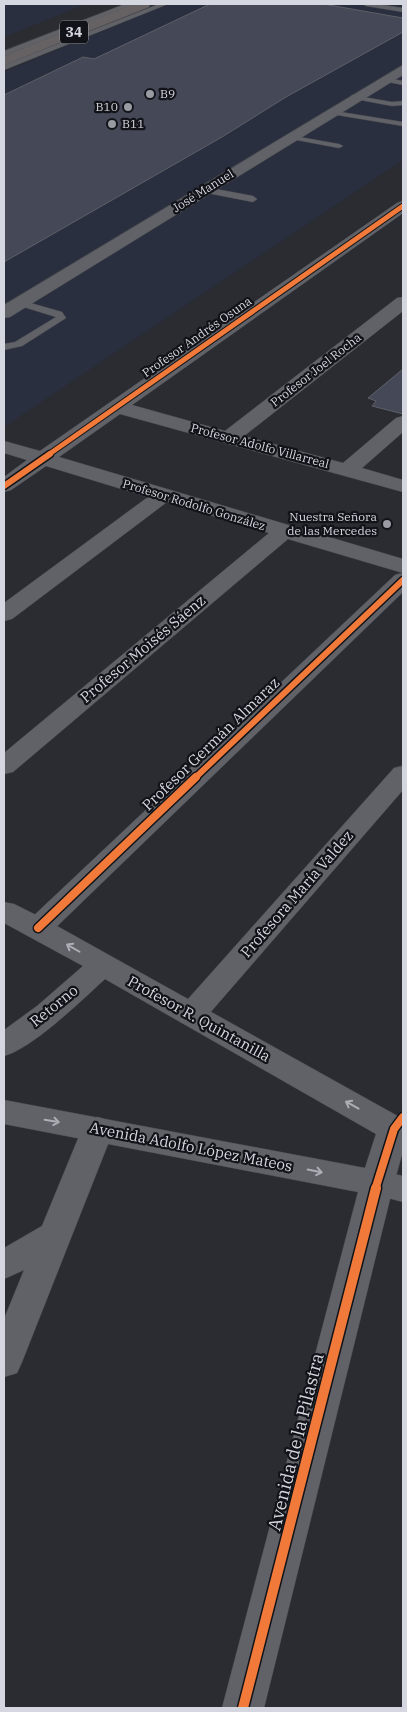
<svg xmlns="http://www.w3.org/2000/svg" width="407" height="1712" font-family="'IBM Plex Serif',serif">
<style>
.built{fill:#2a2f3f}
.building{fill:#444857;stroke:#5e6066}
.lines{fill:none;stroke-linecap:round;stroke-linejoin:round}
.service-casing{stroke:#46474d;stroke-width:1}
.minor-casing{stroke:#46474d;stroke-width:1}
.tertiary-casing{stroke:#46474d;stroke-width:1}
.primary-casing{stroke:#46474d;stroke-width:1}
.service{fill:#606267;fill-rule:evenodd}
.minor{fill:#606267;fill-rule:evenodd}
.tertiary{fill:#606267;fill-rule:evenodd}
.primary{fill:#666163;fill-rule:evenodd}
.cycleway-far3-casing{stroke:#111318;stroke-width:7}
.cycleway-far2-casing{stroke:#111318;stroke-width:9}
.cycleway-far1-casing{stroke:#111318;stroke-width:11}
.cycleway-casing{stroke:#111318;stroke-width:13}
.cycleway-far3{stroke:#f17a3a;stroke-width:5}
.cycleway-far2{stroke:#f17a3a;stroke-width:6}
.cycleway-far1{stroke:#f17a3a;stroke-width:8}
.cycleway{stroke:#f17a3a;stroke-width:10}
.oneway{stroke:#abaeb5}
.poi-dot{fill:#989ba2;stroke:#111318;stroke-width:2}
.labels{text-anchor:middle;stroke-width:4.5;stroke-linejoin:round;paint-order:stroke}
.far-poi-label{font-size:12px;fill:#d4d7df;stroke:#111318;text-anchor:start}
.far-street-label{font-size:12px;fill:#d4d7df;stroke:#111318}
.shield{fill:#111318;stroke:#9a9ca3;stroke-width:1}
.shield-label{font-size:14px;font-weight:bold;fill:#d4d7df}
.street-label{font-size:15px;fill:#d4d7df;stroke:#111318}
.near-street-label{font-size:18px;fill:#d4d7df;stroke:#111318}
</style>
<rect width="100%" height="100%" fill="#2a2c32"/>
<!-- built -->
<g class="built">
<polygon points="4,4 86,4 4,37"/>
<polygon points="167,4 403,4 403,160 4,427 4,72"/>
</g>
<!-- building -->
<g class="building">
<polygon points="210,4 323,4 403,18 403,32 286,97 222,137 4,262 4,95 83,57 94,59"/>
<polygon points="403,369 403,414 372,406 376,401 368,398"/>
</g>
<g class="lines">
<defs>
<g id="service">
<polygon points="125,4 134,4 4,56 4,51"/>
<polygon points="159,4 168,4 4,70 4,65"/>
<polygon points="363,4 377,4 403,8 403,12 366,6"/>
<polygon points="383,77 403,81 403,85 383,81"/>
<polygon points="352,95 392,102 403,101 403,105 392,106 355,99 351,97"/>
<polygon points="328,110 403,122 403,126 331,114 328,114"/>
<polygon points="288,135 339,144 343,146 339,148 291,139 287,137"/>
<polygon points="205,187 253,196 257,199 253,202 202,192 201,190"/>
<polygon points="20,300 62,312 66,318 22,346 4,350 4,344 15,342 56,317 17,305 17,301"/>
</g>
<g id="minor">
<polygon points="403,65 403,75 10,317 4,318 4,305"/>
<polygon points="403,201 403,213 132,405 225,431 397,298 403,297 403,311 244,436 343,463 396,418 403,416 403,432 362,468 403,480 403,492 120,414 59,457 403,559 403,573 288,539 13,772 4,774 4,753 269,533 167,502 12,619 4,621 4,603 148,497 46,466 11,490 4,492 4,477 27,460 4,453 4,441 40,451 397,203"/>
<polygon points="403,573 403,592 48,935 38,937 28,935 24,928 28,921 395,575"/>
<polygon points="403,766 403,790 202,1022 191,1025 180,1022 176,1015 180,1008 394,768"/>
<polygon points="98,1117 109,1121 114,1129 22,1362 17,1373 4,1377 4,1319 24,1270 4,1279 4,1248 42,1226 82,1129 87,1121"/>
<polygon points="377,1170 403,1176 403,1202 365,1192 360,1183 365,1174"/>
</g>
<path id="tertiary" d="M 4,902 L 14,904 L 48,921 L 403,1119 L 403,1151 L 394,1183 L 264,1708 L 222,1708 L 358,1192 L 4,1124 L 4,1100 L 365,1168 L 376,1134 L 105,979 C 82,1000 33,1048 4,1056 L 4,1030 L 37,1006 L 83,966 L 4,923 Z"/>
<polygon id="primary" points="133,4 150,4 149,7 4,65 4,56"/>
</defs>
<!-- service casing -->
<use href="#service" class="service-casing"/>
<!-- minor casing -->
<use href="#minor" class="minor-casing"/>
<!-- tertiary casing -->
<use href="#tertiary" class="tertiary-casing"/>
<!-- primary casing -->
<use href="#primary" class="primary-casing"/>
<!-- service -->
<use href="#service" class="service"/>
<!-- minor -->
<use href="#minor" class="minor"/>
<!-- tertiary -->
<use href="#tertiary" class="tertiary"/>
<!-- primary -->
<use href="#primary" class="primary"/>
<defs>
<polyline id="cycleway-far3" points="48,455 403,206"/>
<g id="cycleway-far2">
<polyline points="4,486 50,454"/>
<polyline points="195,778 403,580"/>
</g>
<g id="cycleway-far1">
<polyline points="38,928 196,777"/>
<polyline points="375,1190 394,1129 403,1117"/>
</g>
<polyline id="cycleway" points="243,1708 376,1188"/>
</defs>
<!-- cycleway-far3 casing -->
<use href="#cycleway-far3" class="cycleway-far3-casing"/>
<!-- cycleway-far2 casing -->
<use href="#cycleway-far2" class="cycleway-far2-casing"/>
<!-- cycleway-far1 casing -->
<use href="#cycleway-far1" class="cycleway-far1-casing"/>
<!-- cycleway casing -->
<use href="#cycleway" class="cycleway-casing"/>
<!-- cycleway-far3 -->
<use href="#cycleway-far3" class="cycleway-far3"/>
<!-- cycleway-far2 -->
<use href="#cycleway-far2" class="cycleway-far2"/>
<!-- cycleway-far1 -->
<use href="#cycleway-far1" class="cycleway-far1"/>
<!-- cycleway -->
<use href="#cycleway" class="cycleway"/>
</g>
<!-- one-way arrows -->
<defs><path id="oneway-shaft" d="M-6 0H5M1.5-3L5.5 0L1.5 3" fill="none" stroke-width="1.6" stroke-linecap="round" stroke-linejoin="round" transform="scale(1.25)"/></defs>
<g class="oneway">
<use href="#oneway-shaft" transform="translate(73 948) rotate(-150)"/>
<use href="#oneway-shaft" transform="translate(352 1105) rotate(-151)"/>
<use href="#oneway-shaft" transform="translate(52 1121) rotate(10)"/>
<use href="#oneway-shaft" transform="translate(315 1171) rotate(11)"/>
</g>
<!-- markers -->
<g class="poi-dot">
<circle cx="150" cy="94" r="5"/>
<circle cx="128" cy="107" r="5"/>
<circle cx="112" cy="124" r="5"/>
<circle cx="387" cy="524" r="5"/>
</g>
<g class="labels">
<!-- far-poi labels -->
<g class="far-poi-label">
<text x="160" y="98">B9</text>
<text x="118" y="111" text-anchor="end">B10</text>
<text x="122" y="128">B11</text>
<text x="377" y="521" text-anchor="end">Nuestra Señora<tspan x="377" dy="14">de las Mercedes</tspan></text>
</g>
<!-- far-street labels -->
<g class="far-street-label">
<text transform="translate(203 191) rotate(-32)" y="4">José Manuel</text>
<text transform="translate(197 337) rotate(-35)" y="4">Profesor Andrés Osuna</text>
<text transform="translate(316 370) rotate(-38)" y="4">Profesor Joel Rocha</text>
<text transform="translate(260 446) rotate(15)" y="4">Profesor Adolfo Villarreal</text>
<text transform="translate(194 505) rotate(17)" y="4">Profesor Rodolfo González</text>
</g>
<!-- shield labels -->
<rect class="shield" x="60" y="20.5" width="28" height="23" rx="4"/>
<g class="shield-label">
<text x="74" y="37">34</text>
</g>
<!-- street labels -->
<g class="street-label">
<text transform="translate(143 649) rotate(-40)" y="5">Profesor Moisés Sáenz</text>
<text transform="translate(211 744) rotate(-44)" y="5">Profesor Germán Almaraz</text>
<text transform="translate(297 894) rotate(-49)" y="5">Profesora María Valdez</text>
<text transform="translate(54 1006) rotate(-39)" y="5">Retorno</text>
<text transform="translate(199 1019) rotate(29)" y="5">Profesor R. Quintanilla</text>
<text transform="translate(191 1147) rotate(11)" y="5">Avenida Adolfo López Mateos</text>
</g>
<!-- near-street labels -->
<g class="near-street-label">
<text transform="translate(296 1442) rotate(-76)" y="6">Avenida de la Pilastra</text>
</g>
</g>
<!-- border -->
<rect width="407" height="1712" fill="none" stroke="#d4d7df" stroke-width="10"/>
</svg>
